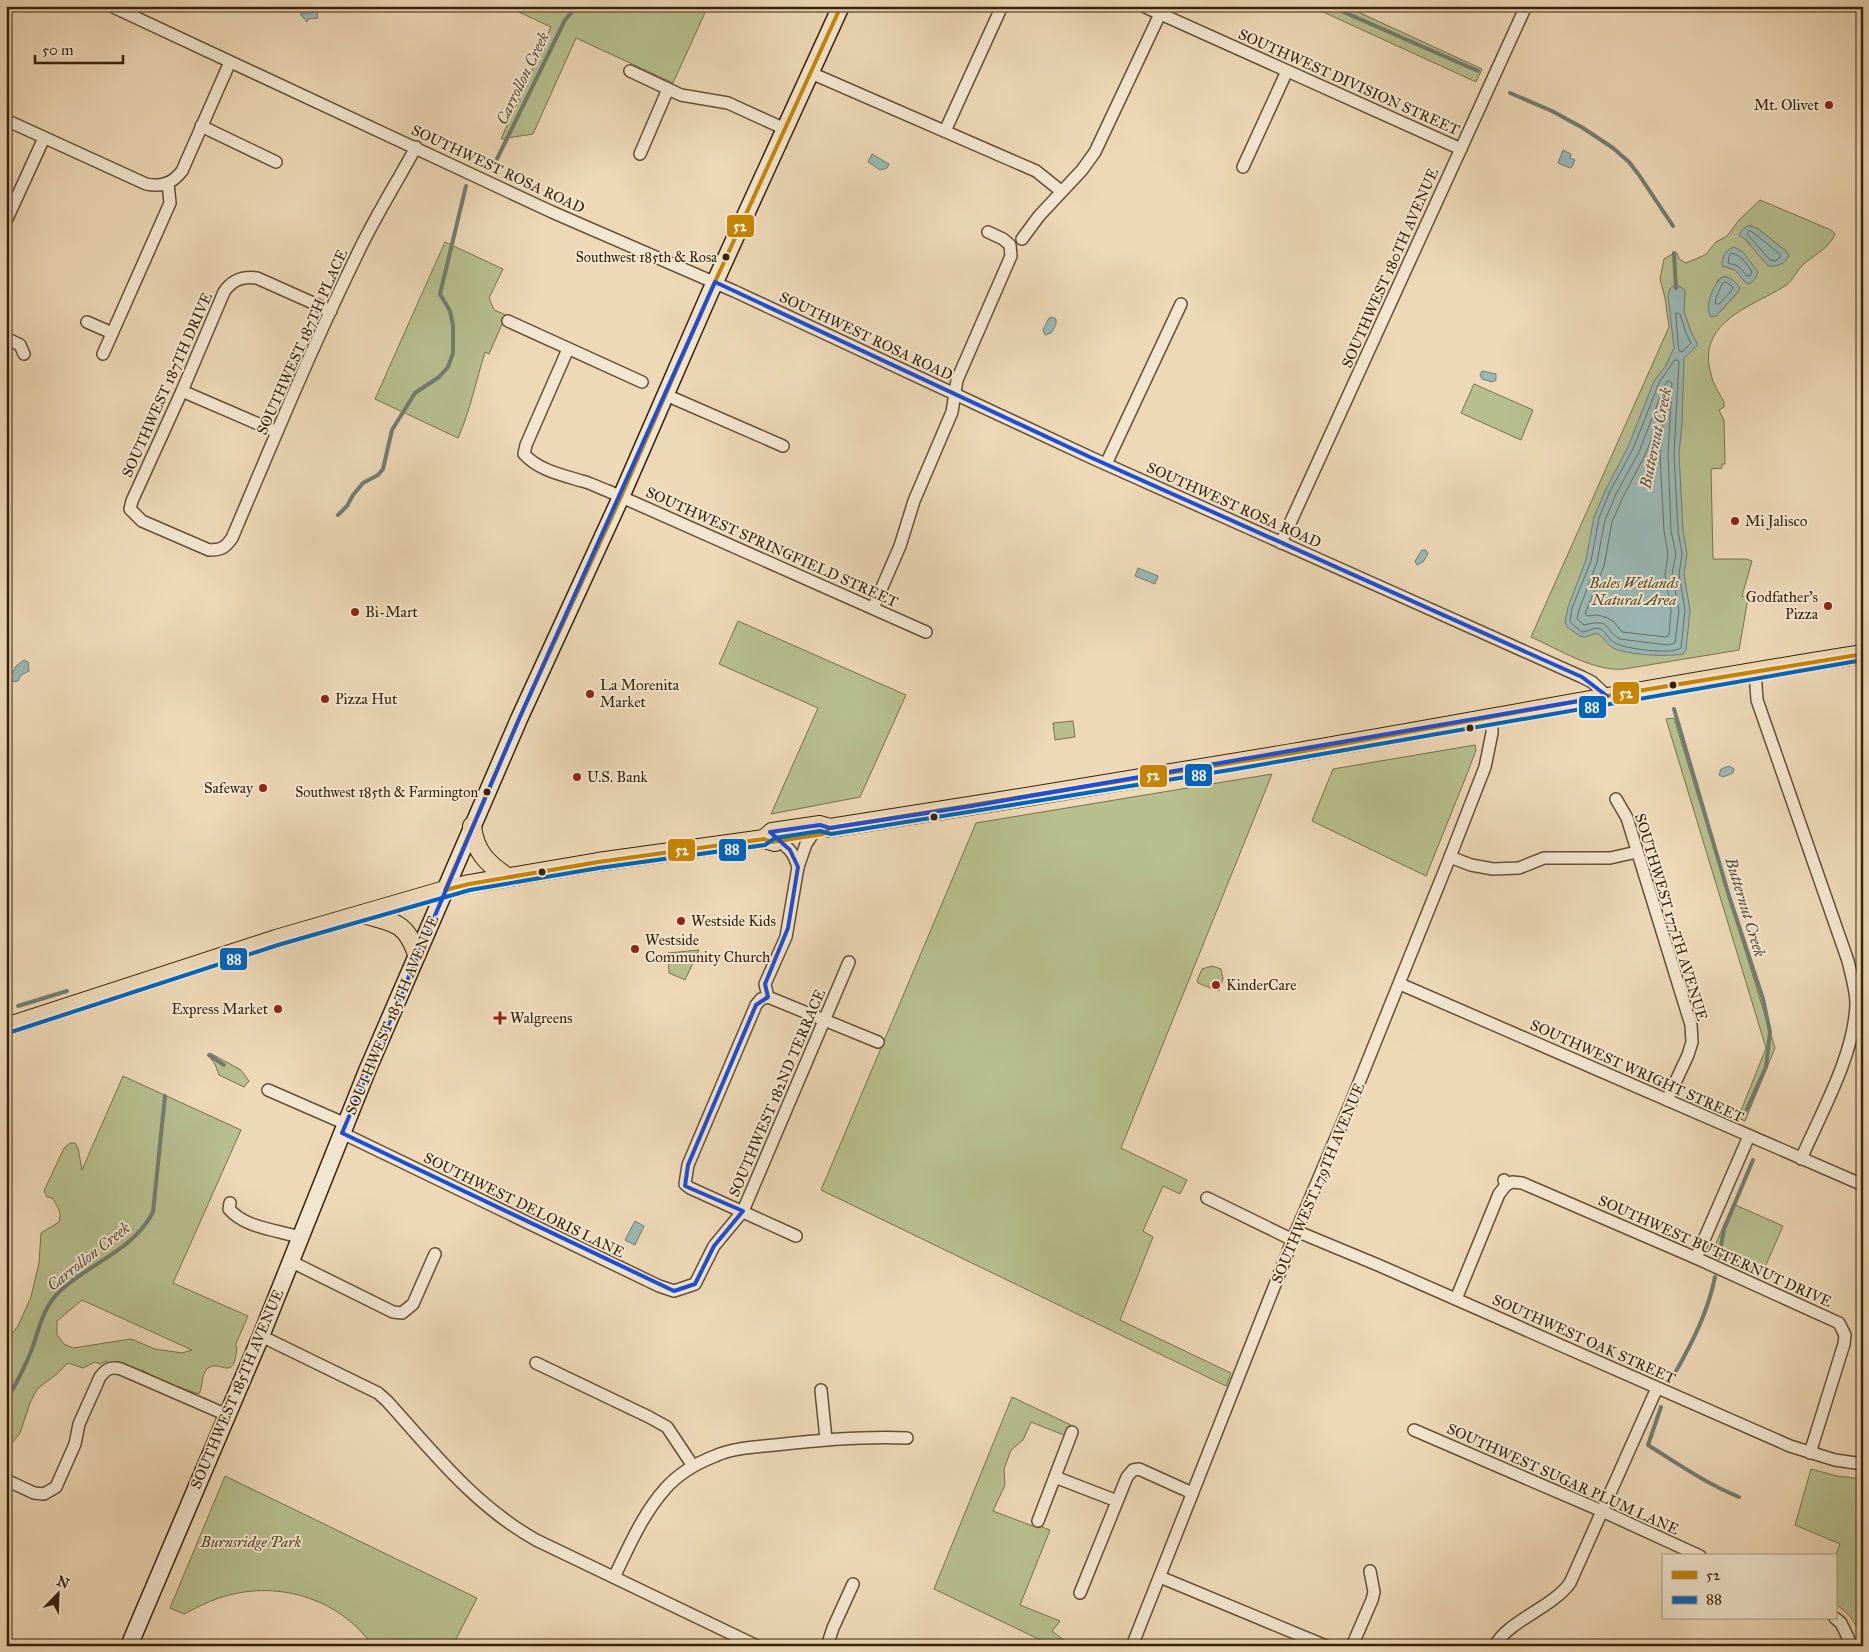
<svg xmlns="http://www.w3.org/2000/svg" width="1869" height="1652" font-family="'IM FELL Great Primer',serif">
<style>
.green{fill:#b7bf8f;stroke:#77714c;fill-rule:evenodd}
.water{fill:#9ab8b5;stroke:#727c70}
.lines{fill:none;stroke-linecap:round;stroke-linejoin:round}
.shore{stroke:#686e5e;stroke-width:1}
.stream{stroke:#727c70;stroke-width:4}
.street-casing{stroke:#645034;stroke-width:14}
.secondary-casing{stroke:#372308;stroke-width:19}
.primary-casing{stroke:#372308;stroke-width:20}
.street{stroke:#f3e6d0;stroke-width:11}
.secondary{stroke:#f3e6d0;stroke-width:16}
.primary{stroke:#edd8b7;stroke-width:18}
.bus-1-casing{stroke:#f3e6d0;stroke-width:8}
.bus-2-casing{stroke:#f3e6d0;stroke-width:8}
.bus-1{stroke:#c78502;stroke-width:4}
.bus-2{stroke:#0065bd;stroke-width:4}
.marked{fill:none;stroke:#1d4ed8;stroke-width:4;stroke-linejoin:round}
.poi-dot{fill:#8f2418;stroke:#f3e6d0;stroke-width:2}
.bus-dot{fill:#372308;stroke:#f3e6d0;stroke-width:2}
.labels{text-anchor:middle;stroke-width:4;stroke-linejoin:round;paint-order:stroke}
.bus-label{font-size:14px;fill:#372308;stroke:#f3e6d0;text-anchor:end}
.street-label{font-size:15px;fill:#372308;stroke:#f3e6d0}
.poi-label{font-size:15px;fill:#372308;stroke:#f3e6d0;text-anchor:start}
.park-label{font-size:15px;font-style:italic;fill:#574a2a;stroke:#f3e6d0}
.water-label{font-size:16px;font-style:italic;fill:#55503c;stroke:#f3e6d0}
.line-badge{stroke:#f3e6d0;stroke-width:2}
.badge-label{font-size:14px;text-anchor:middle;font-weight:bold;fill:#fff}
</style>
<rect width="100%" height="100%" fill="#edd8b7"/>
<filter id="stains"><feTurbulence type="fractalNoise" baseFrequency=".004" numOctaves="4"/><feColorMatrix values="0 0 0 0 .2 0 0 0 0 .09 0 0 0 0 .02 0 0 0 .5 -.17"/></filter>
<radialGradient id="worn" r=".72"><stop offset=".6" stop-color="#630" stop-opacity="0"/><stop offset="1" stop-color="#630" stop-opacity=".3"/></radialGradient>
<!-- green -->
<g class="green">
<polygon points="506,6 708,6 673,83 576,38 533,134 501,139 551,27"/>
<polygon points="1310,6 1345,6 1482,69 1476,82"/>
<path d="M 1760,200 L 1831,230 L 1835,234 C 1828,249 1817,253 1805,263 C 1797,269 1793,281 1785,286 C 1751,307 1696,322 1711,374 C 1713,384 1719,393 1724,402 L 1724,407 L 1719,410 L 1724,420 L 1725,464 L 1722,464 L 1722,468 L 1711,469 L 1713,559 L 1746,559 L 1752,561 L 1742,596 L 1748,598 L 1739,650 L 1624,669 C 1594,672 1558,649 1531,637 L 1669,327 L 1665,298 L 1660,279 L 1664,259 L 1674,253 L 1677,253 L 1679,259 L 1686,263 L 1705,255 L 1716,242 L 1727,236 L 1739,220 ZM 1749,225 L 1758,229 L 1786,251 L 1751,246 L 1746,240 ZM 1723,277 C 1733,277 1734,284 1738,292 L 1716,316 L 1709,304 L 1718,280 Z"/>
<path d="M 445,242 L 503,269 L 489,298 L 494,310 L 506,315 L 489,354 L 485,352 C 476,381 470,411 458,438 L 375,399 Z"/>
<polygon points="1474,384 1533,410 1521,440 1461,413"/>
<polygon points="738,621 906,695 860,797 771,814 818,708 719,664"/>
<polygon points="1674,718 1775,1048 1745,1121 1738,1118 1766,1048 1666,719"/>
<polygon points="1073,721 1075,737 1055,740 1053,723"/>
<polygon points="1475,745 1476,750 1467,774 1426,876 1312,821 1333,769"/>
<polygon points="1272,774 1121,1148 1187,1180 1180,1194 1163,1186 1143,1231 1153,1237 1120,1320 1231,1373 1226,1386 821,1190 976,823"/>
<polygon points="699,950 685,980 669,973 668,953"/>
<polygon points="1212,966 1221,969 1223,979 1219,991 1198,983 1197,981 1202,969"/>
<polygon points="210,1053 241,1070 249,1081 244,1087 219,1075 215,1064 209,1056"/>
<path d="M 123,1076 L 241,1130 L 173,1283 L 248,1316 L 235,1346 L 237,1347 C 234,1384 221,1359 208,1368 C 201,1373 203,1387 199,1394 L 157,1380 L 143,1370 C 129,1373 119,1369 106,1361 L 100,1364 L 95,1362 L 83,1368 L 68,1363 L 57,1374 L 37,1389 L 30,1403 L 20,1433 L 6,1451 L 6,1341 L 18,1326 L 31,1297 L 39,1263 L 41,1233 L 59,1222 C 62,1212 58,1207 52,1198 L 47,1197 L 44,1191 L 64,1148 L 70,1143 L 75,1143 L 78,1148 L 82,1170 ZM 82,1300 L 192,1350 L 182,1353 L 155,1349 L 131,1339 L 73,1348 L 64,1344 L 57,1335 L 57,1321 Z"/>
<polygon points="1733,1204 1783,1226 1762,1274 1714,1252 1714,1248"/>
<polygon points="1012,1397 1071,1425 1066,1436 1031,1422 1023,1440 1011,1450 1004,1469 1005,1485 993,1511 1038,1528 1055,1486 1058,1487 1042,1527 1050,1530 1020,1605 1060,1621 1052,1631 1065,1641 1064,1643 1071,1646 1053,1646 934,1589"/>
<polygon points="1811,1469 1837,1476 1863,1479 1863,1624 1857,1627 1850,1616 1835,1603 1835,1557 1840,1544 1795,1525"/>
<path d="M 225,1476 L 477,1598 L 453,1645 L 447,1643 L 446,1646 L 373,1646 C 338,1597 275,1579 219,1598 C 207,1602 196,1608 184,1614 L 170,1608 Z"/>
</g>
<!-- water -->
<g class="water">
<polygon points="317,12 318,18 308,19 307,22 300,14"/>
<polygon points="1563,150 1571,154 1570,158 1575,160 1572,167 1570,168 1558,163"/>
<polygon points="872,154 889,164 887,168 880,170 868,162"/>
<path d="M 1749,225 L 1758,229 L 1786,251 L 1789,255 C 1785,264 1777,267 1768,266 L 1746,240 L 1739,235 L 1742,230 Z"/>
<path d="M 1734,247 L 1743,252 L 1758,272 L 1755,279 L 1750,284 L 1746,283 L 1735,270 L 1722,266 C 1722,257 1725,250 1734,247 Z"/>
<path d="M 1723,277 C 1731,276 1735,282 1740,288 L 1738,292 L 1716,316 L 1711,317 C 1704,307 1713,283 1723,277 Z"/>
<path d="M 1676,284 L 1685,290 L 1684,311 L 1691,332 L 1698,345 L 1684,358 L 1682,424 L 1679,454 L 1683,530 L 1687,554 L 1684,574 L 1690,610 L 1686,650 L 1683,654 C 1667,657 1627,655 1613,648 C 1606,644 1604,636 1596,633 L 1585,637 L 1580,636 L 1567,627 L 1565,622 L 1568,607 L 1586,560 L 1594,517 L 1606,489 L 1628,447 L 1654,381 L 1665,367 L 1674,348 L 1668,296 L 1670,289 Z"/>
<polygon points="1051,317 1056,319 1056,325 1051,333 1045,335 1043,330 1049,318"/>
<polygon points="1482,371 1496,374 1496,380 1492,382 1482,379 1480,375"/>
<polygon points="1422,550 1426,550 1428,554 1423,562 1417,565 1415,561"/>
<polygon points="1138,568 1158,576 1155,584 1135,576"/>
<polygon points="24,660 28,662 29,671 21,675 18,681 12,682 10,678 16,666"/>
<polygon points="1729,766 1734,769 1733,773 1723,777 1719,775 1721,769"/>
<polygon points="635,1221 644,1226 635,1245 625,1240"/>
</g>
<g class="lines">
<!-- shore -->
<g class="shore">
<polygon points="1751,231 1780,254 1780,258 1775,261 1770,260 1747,234 1748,232"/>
<path d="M 1732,253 C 1742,256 1747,264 1752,272 L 1750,276 L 1747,276 L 1738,266 L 1728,263 L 1729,257 Z"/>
<polygon points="1726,282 1732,286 1733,289 1719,304 1716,304 1715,301 1722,284"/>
<polygon points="1676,313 1680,314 1686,333 1691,343 1682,352 1679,350"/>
<path d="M 1675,360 L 1678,360 L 1679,362 L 1674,454 L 1678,530 L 1682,554 L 1679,574 L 1685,610 L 1681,648 C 1671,655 1626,649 1615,643 C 1608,640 1606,630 1598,628 C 1593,628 1587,632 1582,632 L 1572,624 L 1570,621 L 1572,608 L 1591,561 L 1599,518 L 1610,491 L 1633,449 L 1659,383 Z"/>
<path d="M 1668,381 L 1672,383 L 1668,454 L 1671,531 L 1676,554 L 1672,574 L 1679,610 L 1675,643 L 1667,645 L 1620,639 C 1602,629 1613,618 1584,625 L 1577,619 L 1579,610 L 1597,562 L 1605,520 L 1616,494 L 1639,452 L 1664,387 Z"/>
<polygon points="1662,420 1663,423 1660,455 1664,531 1668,554 1665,575 1671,610 1669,635 1666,637 1622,632 1614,622 1608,618 1598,615 1588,616 1585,614 1604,566 1612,522 1623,497 1645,455 1659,421"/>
</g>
<!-- stream -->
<g class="stream">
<polyline points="1330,6 1478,71"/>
<polyline points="1510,93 1552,111 1583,128 1613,148 1629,162 1639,175 1673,226"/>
<polyline points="495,163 565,20 577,6"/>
<polyline points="1674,253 1676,288"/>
<polyline points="338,515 347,506 353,495 363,483 378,475 383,469 392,430 415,393 439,377 448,367 453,353 453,325 450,311 440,294 466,186"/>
<polyline points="1674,709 1729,896 1763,999 1770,1032 1766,1067 1746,1111"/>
<polyline points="18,1006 67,991"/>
<polyline points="209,1055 224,1065"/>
<polyline points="1719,1258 1724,1229 1753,1160"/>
<path d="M 1675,1373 C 1692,1343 1708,1312 1715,1277"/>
<path d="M 6,1401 C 16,1384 25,1367 32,1349 C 39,1329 43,1307 60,1291 C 90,1263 134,1250 153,1212 L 165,1096"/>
<path d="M 1661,1407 L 1648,1445 C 1678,1464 1707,1484 1739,1497"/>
</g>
<defs>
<g id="street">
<polyline points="111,6 552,212 734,291 1092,458 1582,677 1592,682 1607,696"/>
<polyline points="1143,6 1461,149"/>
<polyline points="630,71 681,95 728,103 785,129"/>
<polyline points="811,73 1036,171 1061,191"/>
<path d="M 6,120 L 146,184 C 161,187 172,184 182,171 L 230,62"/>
<polyline points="201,126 276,162"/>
<polyline points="945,131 1002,6"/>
<polyline points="640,154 668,89"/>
<polyline points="1243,167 1287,71"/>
<polyline points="6,221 44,138"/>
<polyline points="1022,239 1039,216 1082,170 1095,152 1160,14"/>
<path d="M 331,311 L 257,278 C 242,276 232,280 224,292 L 182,391 L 132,501 L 130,509 L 142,521 L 209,550 C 221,550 225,548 232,538 C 272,444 311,349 356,257 C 373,220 396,184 416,147"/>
<polyline points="508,321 642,382"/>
<polyline points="87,322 112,333"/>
<polyline points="6,338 20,345 24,354"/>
<path d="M 568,349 L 526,445 L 524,454 C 538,470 562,475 582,481 C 591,483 599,488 608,491 L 926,632"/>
<polyline points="103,354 170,203 168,183"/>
<polyline points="182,391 277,432"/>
<polyline points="666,395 783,446"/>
<polyline points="1106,464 1181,304"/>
<polyline points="1281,543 1526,6"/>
<polyline points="873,608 900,546 914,501 952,412 957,380 1011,256 1010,245 1003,239 988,232"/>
<path d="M 1755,671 L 1757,700 L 1848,961 C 1851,974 1856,990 1856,1003 C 1855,1054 1821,1113 1801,1159"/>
<polyline points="1616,799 1627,818 1691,1025 1692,1042 1688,1055 1667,1100"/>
<path d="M 778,841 C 790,848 794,854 798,867"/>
<polyline points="1450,857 1471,865 1493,869 1519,868 1544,858 1610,858 1637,852"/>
<polyline points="1400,984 1863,1185"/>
<polyline points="768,997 878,1042"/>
<polyline points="268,1090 346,1124"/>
<polyline points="342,1133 659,1286 674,1291 695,1284 714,1246 743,1211 849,962"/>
<polyline points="1506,1185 1512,1182 1522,1183 1696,1258 1839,1323 1845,1335 1844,1344 1810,1453"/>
<polyline points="1207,1198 1293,1240"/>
<path d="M 230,1203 L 229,1209 C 245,1228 277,1230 299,1237"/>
<polyline points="1296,1231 1378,1265 1790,1446 1835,1460 1863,1464"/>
<polyline points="796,1236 690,1188 685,1184 688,1165 756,1005 761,999 768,997 765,984 786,937 798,867 806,844 812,835"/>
<polyline points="1696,1258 1749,1136"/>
<polyline points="290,1261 393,1312 402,1313 413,1304 435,1254"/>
<polyline points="1456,1299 1499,1194 1506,1185 1504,1180"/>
<path d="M 261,1336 L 378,1393 L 387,1401 C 434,1453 474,1505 536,1540 L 757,1646"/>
<polyline points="536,1363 649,1417 667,1427 693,1466"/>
<polyline points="821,1390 826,1439"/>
<polyline points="1414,1430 1602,1511 1700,1556"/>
<polyline points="1055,1477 1117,1501"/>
<path d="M 6,1480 L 34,1493 L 44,1494 L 56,1487 L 75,1444 L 79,1424 L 100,1377 C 106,1369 111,1366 121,1369 L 227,1415"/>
<polyline points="1038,1521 1072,1432"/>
<path d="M 614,1577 C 629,1547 642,1515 665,1489 C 678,1474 697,1463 715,1456 C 733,1448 755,1447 775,1445 C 819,1440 862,1436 907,1438"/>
<polyline points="1160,1577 1326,1646"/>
<polyline points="1080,1593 1127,1477 1133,1470 1139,1469 1192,1493"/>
<polyline points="1835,1618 1841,1623 1852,1646"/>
<polyline points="827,1646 833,1628 853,1584"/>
<polyline points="1132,1646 1295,1234 1352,1100 1450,857 1485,767 1492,733 1492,727"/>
<polyline points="1352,1646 1372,1600 1374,1592 1370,1571"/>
<path d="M 1495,1646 C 1506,1622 1552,1608 1570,1583 L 1657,1388"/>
</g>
<polyline id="secondary" points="129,1646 261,1336 367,1071 519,719 621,497 709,295 841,6"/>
<g id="primary">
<path d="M 472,826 C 475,852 487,863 507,877"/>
<path d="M 764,839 L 772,832 L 820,825 L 830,828 C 984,804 1139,779 1292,753 C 1483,720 1672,684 1863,654"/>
<path d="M 363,914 C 394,923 405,921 417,954"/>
<polyline points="6,1027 276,939 445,890 469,884 598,862 764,839 775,842"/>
</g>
</defs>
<!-- street casing -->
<use href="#street" class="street-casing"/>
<!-- secondary casing -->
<use href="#secondary" class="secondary-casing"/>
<!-- primary casing -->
<use href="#primary" class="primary-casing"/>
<!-- street -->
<use href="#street" class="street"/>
<!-- secondary -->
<use href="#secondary" class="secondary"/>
<!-- primary -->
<use href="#primary" class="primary"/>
<defs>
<g id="bus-1">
<polyline points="445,890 469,884 598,862 764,839 772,842 823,834 830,828 1293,753 1607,696 1863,654"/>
<polyline points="445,890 519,719 621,497 709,295 841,6"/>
</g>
<polyline id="bus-2" points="8,1033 278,945 470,890 599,868 765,845 775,838 820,831 831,834 1236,769 1863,660"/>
</defs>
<!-- bus-1 casing -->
<use href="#bus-1" class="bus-1-casing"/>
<!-- bus-2 casing -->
<use href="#bus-2" class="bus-2-casing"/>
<!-- bus-1 -->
<use href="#bus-1" class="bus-1"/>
<!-- bus-2 -->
<use href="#bus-2" class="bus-2"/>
</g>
<!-- marked area -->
<path class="marked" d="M 715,282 L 1092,458 L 1582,677 L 1607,696 L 972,806 L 830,828 L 820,825 L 770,832 L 790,850 L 798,867 L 788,928 L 765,984 L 768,997 L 756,1005 L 688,1165 L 685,1186 L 743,1211 L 714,1246 L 695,1284 L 674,1291 L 342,1133 L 519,719 Z"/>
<!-- markers -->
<g class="poi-dot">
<circle cx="1829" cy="105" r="5"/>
<circle cx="1735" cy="521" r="5"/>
<circle cx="1828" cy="606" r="5"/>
<circle cx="355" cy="612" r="5"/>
<circle cx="590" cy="694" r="5"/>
<circle cx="325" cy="699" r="5"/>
<circle cx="577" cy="777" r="5"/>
<circle cx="263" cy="788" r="5"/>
<circle cx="681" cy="921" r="5"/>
<circle cx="635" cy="949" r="5"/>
<circle cx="1216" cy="985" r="5"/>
<circle cx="278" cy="1009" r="5"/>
<path d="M497.5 1010.5h5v5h5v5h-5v5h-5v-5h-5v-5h5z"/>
</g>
<g class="bus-dot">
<circle cx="726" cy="257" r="4.5"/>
<circle cx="1673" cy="685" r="4.5"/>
<circle cx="1470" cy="728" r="4.5"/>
<circle cx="487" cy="792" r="4.5"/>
<circle cx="934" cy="817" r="4.5"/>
<circle cx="542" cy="872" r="4.5"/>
</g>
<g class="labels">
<!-- bus labels -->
<g class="bus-label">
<text x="717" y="262">Southwest 185th &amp; Rosa</text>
<text x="478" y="797">Southwest 185th &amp; Farmington</text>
</g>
<!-- street labels -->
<g class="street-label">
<text transform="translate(1349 82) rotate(24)" y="5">SOUTHWEST DIVISION STREET</text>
<text transform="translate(498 169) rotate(25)" y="5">SOUTHWEST ROSA ROAD</text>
<text transform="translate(1390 268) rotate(-66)" y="5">SOUTHWEST 180TH AVENUE</text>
<text transform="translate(866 336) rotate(25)" y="5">SOUTHWEST ROSA ROAD</text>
<text transform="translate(302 342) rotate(-66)" y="5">SOUTHWEST 187TH PLACE</text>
<text transform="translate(167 385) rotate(-66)" y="5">SOUTHWEST 187TH DRIVE</text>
<text transform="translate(1234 505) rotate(24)" y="5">SOUTHWEST ROSA ROAD</text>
<text transform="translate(772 547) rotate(24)" y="5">SOUTHWEST SPRINGFIELD STREET</text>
<text transform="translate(1671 917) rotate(73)" y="5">SOUTHWEST 177TH AVENUE</text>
<text transform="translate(392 1015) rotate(-67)" y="5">SOUTHWEST 185TH AVENUE</text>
<text transform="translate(1637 1071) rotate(24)" y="5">SOUTHWEST WRIGHT STREET</text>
<text transform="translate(777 1093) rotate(-67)" y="5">SOUTHWEST 182ND TERRACE</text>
<text transform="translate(1318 1183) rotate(-67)" y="5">SOUTHWEST 179TH AVENUE</text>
<text transform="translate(524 1205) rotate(26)" y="5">SOUTHWEST DELORIS LANE</text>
<text transform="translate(1715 1251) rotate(24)" y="5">SOUTHWEST BUTTERNUT DRIVE</text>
<text transform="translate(1584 1339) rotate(24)" y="5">SOUTHWEST OAK STREET</text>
<text transform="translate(237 1389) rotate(-67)" y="5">SOUTHWEST 185TH AVENUE</text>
<text transform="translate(1563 1479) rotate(24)" y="5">SOUTHWEST SUGAR PLUM LANE</text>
</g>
<!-- poi labels -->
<g class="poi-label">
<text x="1819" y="110" text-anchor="end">Mt. Olivet</text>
<text x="1745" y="526">Mi Jalisco</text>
<text x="1818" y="602" text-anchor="end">Godfather's<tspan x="1818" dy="17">Pizza</tspan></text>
<text x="365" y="617">Bi-Mart</text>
<text x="600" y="690">La Morenita<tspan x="600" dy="17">Market</tspan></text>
<text x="335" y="704">Pizza Hut</text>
<text x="587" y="782">U.S. Bank</text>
<text x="253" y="793" text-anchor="end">Safeway</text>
<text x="691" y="926">Westside Kids</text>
<text x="645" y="945">Westside<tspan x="645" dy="17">Community Church</tspan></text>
<text x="1226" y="990">KinderCare</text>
<text x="268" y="1014" text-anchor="end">Express Market</text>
<text x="510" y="1023">Walgreens</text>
</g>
<!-- park labels -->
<g class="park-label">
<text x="1634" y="588">Bales Wetlands<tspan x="1634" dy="17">Natural Area</tspan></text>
<text x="251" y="1547">Burnsridge Park</text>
</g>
<!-- water labels -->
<g class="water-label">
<text transform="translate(522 78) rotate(-64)" y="6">Carrollon Creek</text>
<text transform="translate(1655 438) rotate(-78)" y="6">Butternut Creek</text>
<text transform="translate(1746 907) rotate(73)" y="6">Butternut Creek</text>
<text transform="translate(88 1256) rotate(-38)" y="6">Carrollon Creek</text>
</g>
</g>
<g class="line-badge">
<rect x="726" y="214" width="29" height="24" rx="5" fill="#c78502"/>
<rect x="1612" y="681" width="28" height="24" rx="5" fill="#c78502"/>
<rect x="1578" y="695" width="29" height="24" rx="5" fill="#0065bd"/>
<rect x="1184" y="763" width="29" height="24" rx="5" fill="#0065bd"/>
<rect x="1139" y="764" width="29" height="24" rx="5" fill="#c78502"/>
<rect x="718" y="838" width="29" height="24" rx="5" fill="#0065bd"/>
<rect x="667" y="838" width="29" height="24" rx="5" fill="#c78502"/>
<rect x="219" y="947" width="29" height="24" rx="5" fill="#0065bd"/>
</g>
<g class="badge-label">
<text x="740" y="231">52</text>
<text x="1626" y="698">52</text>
<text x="1592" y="712">88</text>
<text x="1199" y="780">88</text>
<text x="1153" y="780">52</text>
<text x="732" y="854">88</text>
<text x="682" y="855">52</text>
<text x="234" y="964">88</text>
</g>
<!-- margin -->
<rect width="1869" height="1652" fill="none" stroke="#edd8b7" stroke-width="25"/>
<rect x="8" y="8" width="1854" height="1637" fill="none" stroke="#372308" stroke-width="2.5"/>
<rect x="12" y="12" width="1844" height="1627" fill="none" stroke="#372308"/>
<!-- legend -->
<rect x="1662" y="1554" width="175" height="65" fill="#f3e6d0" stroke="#a89880"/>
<rect x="1672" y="1571" width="25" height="8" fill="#c78502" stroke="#a89880"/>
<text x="1706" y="1580" font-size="15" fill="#372308">52</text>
<rect x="1672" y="1596" width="25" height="8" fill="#0065bd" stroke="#a89880"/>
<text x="1706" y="1604" font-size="15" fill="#372308">88</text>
<!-- north arrow -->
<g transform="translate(58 1594) rotate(23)" stroke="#f3e6d0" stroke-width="4" paint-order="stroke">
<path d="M0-4L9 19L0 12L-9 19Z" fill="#372308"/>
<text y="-8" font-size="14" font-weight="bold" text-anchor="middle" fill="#372308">N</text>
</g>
<!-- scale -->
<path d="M35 55v8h88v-8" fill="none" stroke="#372308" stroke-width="2.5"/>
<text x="42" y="55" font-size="15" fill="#372308" stroke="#f3e6d0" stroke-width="4" paint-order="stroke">50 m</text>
<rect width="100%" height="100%" filter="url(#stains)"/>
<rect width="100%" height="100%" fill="url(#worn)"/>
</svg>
